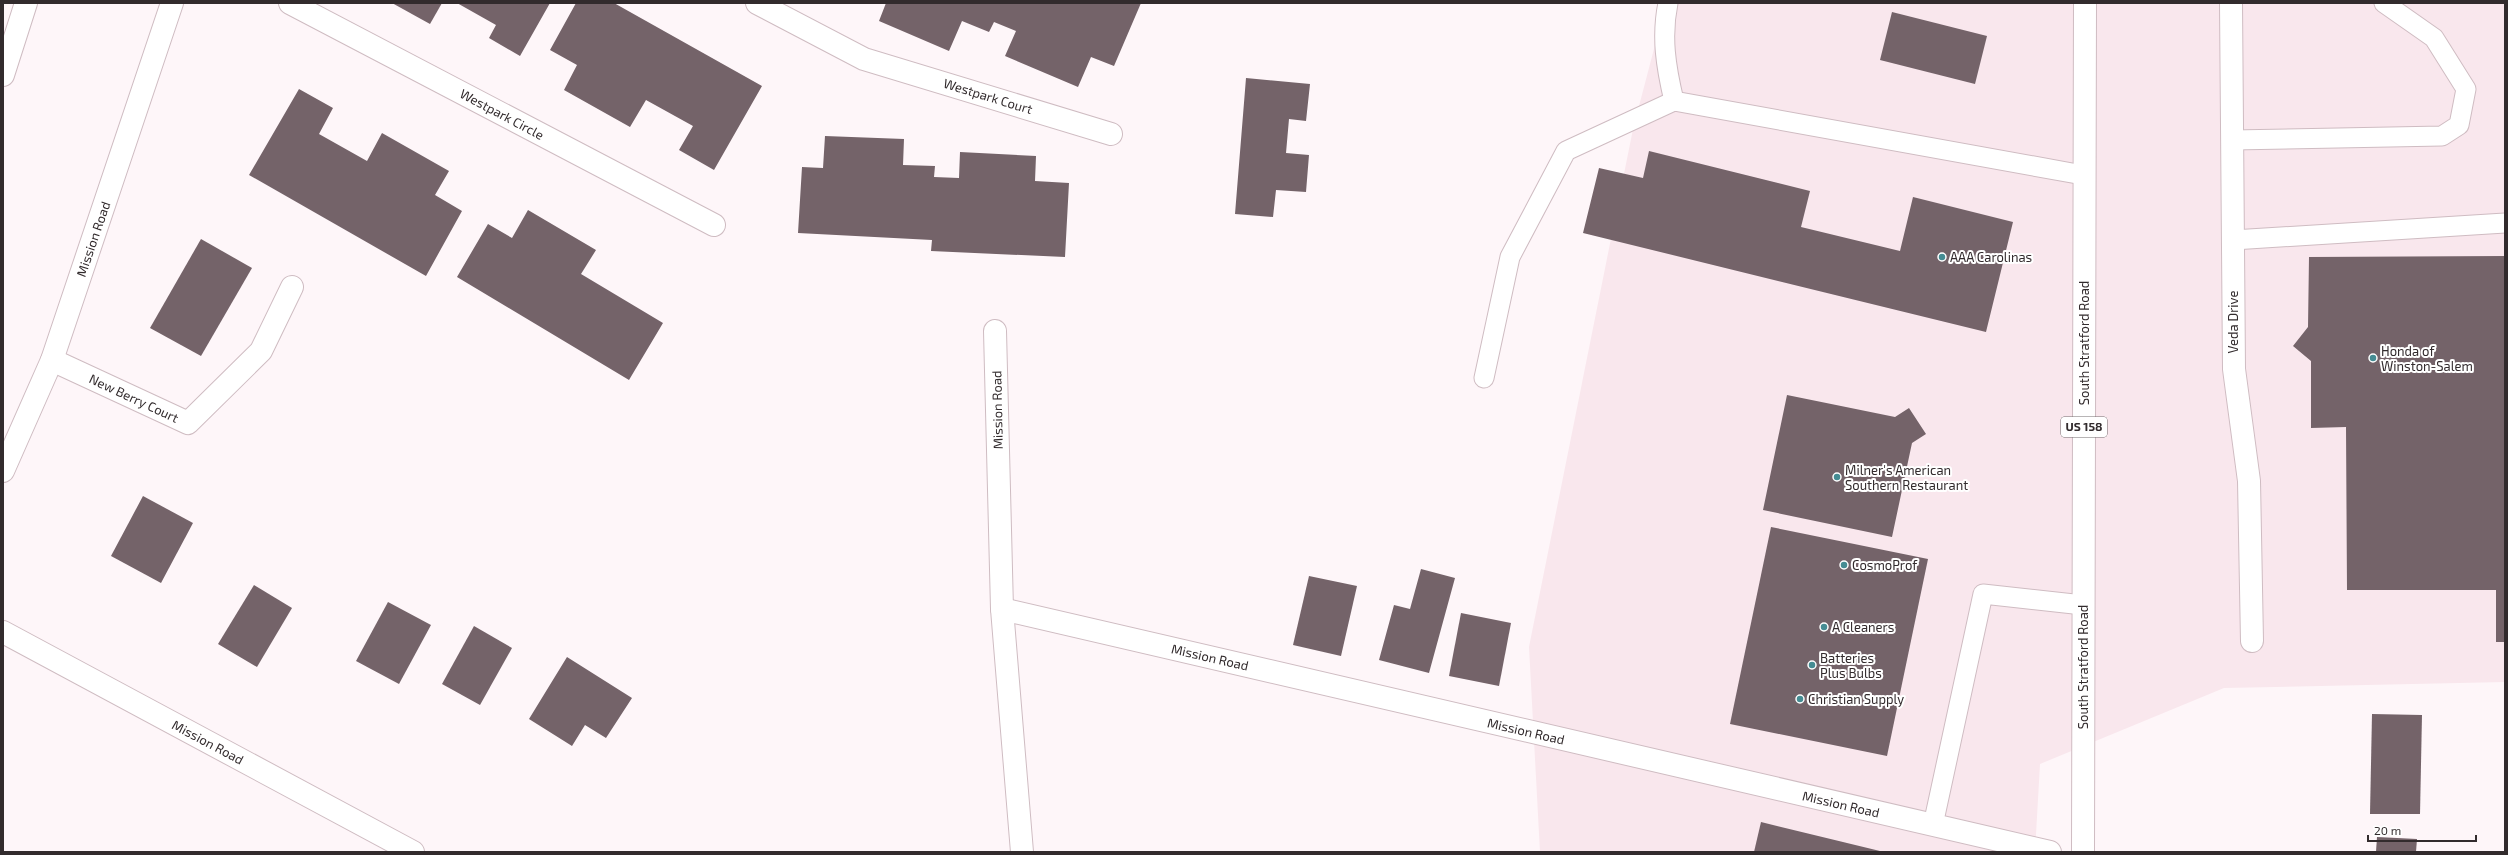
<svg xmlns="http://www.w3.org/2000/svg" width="2508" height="855" font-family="'Exo 2',sans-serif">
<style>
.built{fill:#f9e7ed}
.building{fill:#746369}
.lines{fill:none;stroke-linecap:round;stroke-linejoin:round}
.lane-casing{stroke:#cfbcc2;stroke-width:21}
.street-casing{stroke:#cfbcc2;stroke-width:24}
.primary-casing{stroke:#cfbcc2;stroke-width:24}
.highway-casing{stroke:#cfbcc2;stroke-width:24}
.lane{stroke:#fff;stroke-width:19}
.street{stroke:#fff;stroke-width:22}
.primary{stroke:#fff;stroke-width:22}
.highway{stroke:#fff;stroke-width:22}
.poi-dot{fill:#458c93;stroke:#fff;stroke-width:1.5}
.labels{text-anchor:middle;stroke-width:4;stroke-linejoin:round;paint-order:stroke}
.shield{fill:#fff;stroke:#706b6c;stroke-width:1}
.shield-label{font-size:12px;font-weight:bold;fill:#322b2d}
.street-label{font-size:13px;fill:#322b2d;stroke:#fff}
.poi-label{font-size:13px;fill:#322b2d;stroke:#fff;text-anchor:start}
</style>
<rect width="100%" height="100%" fill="#fef6f9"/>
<!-- built -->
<polygon class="built" points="1666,3 2505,3 2505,682 2224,688 2040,764 2035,852 1540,852 1529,647 1633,129"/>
<!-- building -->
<g class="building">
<polygon points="392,3 442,3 430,24"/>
<polygon points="457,3 550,3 520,56 489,38 496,25"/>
<polygon points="576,3 614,3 762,86 714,170 679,150 693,126 646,100 630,127 564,90 577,65 550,50"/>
<polygon points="886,3 1141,3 1114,66 1091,57 1078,87 1005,56 1016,31 994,22 989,32 962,21 949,51 879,21"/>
<polygon points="1892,12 1987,36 1975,84 1880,60"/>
<polygon points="1246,78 1310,84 1306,121 1289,119 1286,153 1309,155 1306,192 1276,190 1273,217 1235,214"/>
<polygon points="299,89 333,108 319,134 367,161 382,133 449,171 435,195 462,211 426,276 249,175"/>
<polygon points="825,136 904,139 903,165 935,166 934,177 959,178 960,152 1036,156 1035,181 1069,183 1065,257 931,251 932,240 798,233 802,167 823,168"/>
<polygon points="1649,151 1810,191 1801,227 1900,251 1913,197 2013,222 1986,332 1583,233 1599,168 1643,178"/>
<polygon points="528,210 596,250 581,274 663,323 629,380 457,277 488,224 512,238"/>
<polygon points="201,239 252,268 201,356 150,328"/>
<polygon points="2505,256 2505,642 2496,642 2496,590 2347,590 2346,427 2311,428 2311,361 2293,346 2308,327 2309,257"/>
<polygon points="1787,395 1895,417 1909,408 1926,434 1912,443 1892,537 1763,510"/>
<polygon points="143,496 193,523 161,583 111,556"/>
<polygon points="1771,527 1928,559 1887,756 1730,724"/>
<polygon points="1421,569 1455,578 1429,673 1379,660 1394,605 1410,609"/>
<polygon points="1309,576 1357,586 1341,656 1293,645"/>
<polygon points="254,585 292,608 257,667 218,644"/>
<polygon points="388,602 431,625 399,684 356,661"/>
<polygon points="1461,613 1511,623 1499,686 1449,676"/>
<polygon points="474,626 512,648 480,705 442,684"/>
<polygon points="567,657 632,698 606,738 585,725 572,746 529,719"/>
<polygon points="2372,714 2422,715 2420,814 2370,814"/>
<polygon points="1761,822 1880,851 1880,852 1754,852"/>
<polygon points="2377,837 2417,839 2416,852 2376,852"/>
</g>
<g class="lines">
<defs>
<g id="lane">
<path d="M 1668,3 C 1661,37 1666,67 1674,101"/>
<polyline points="2232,140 2442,136 2459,125 2466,89 2434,38 2384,3"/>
<polyline points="2233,240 2505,223"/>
<polyline points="1484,378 1510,257 1566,151 1674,101 2083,175"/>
<polyline points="1933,825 1983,594 2083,605"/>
</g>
<g id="street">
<polyline points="290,3 714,225"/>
<polyline points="757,3 864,59 1111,134"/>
<polyline points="2231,3 2234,369 2249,481 2252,641"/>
<polyline points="995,331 1002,609 1022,852"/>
<polyline points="52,360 188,423 261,351 292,287"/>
<polyline points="3,471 52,360 172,3"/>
<polyline points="1002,609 2050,852"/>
<polyline points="3,632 413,852"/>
</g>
<polyline id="primary" points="2083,852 2085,3"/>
<polyline id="highway" points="3,75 26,3"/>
</defs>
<!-- lane casing -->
<use href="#lane" class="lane-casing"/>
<!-- street casing -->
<use href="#street" class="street-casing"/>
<!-- primary casing -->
<use href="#primary" class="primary-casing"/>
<!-- highway casing -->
<use href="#highway" class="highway-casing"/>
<!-- lane -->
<use href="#lane" class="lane"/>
<!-- street -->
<use href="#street" class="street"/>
<!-- primary -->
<use href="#primary" class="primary"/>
<!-- highway -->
<use href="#highway" class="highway"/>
</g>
<!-- markers -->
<g class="poi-dot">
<circle cx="1942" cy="257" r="4"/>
<circle cx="2373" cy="358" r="4"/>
<circle cx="1837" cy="477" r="4"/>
<circle cx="1844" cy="565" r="4"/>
<circle cx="1824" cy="627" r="4"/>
<circle cx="1812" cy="665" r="4"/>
<circle cx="1800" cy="699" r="4"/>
</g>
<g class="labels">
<!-- shield labels -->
<rect class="shield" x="2061" y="417" width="46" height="20" rx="3"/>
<g class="shield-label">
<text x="2084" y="431">US 158</text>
</g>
<!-- street labels -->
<g class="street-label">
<text transform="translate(988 96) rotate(17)" y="5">Westpark Court</text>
<text transform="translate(502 114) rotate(28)" y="5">Westpark Circle</text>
<text transform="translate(93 239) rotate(-71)" y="5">Mission Road</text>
<text transform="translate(2233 322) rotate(-90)" y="5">Veda Drive</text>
<text transform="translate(2084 343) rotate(-90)" y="5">South Stratford Road</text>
<text transform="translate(134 398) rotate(25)" y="5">New Berry Court</text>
<text transform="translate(997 410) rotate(-91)" y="5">Mission Road</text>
<text transform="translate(1210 657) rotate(13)" y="5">Mission Road</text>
<text transform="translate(2083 667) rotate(-90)" y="5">South Stratford Road</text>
<text transform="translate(1526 731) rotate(13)" y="5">Mission Road</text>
<text transform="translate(208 742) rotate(28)" y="5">Mission Road</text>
<text transform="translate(1841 804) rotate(13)" y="5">Mission Road</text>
</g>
<!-- poi labels -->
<g class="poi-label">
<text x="1950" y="262">AAA Carolinas</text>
<text x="2381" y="356">Honda of<tspan x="2381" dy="15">Winston-Salem</tspan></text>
<text x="1845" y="475">Milner's American<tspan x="1845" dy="15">Southern Restaurant</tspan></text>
<text x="1852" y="570">CosmoProf</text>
<text x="1832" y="632">A Cleaners</text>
<text x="1820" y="663">Batteries<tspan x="1820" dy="15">Plus Bulbs</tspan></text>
<text x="1808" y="704">Christian Supply</text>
</g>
</g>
<!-- border -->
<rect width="2508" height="855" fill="none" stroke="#322b2d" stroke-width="8"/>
<!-- scale -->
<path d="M2368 835v6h108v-6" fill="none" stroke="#322b2d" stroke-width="2"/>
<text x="2374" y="835" font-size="12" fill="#322b2d" stroke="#ffffff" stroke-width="3" paint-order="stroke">20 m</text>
</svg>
